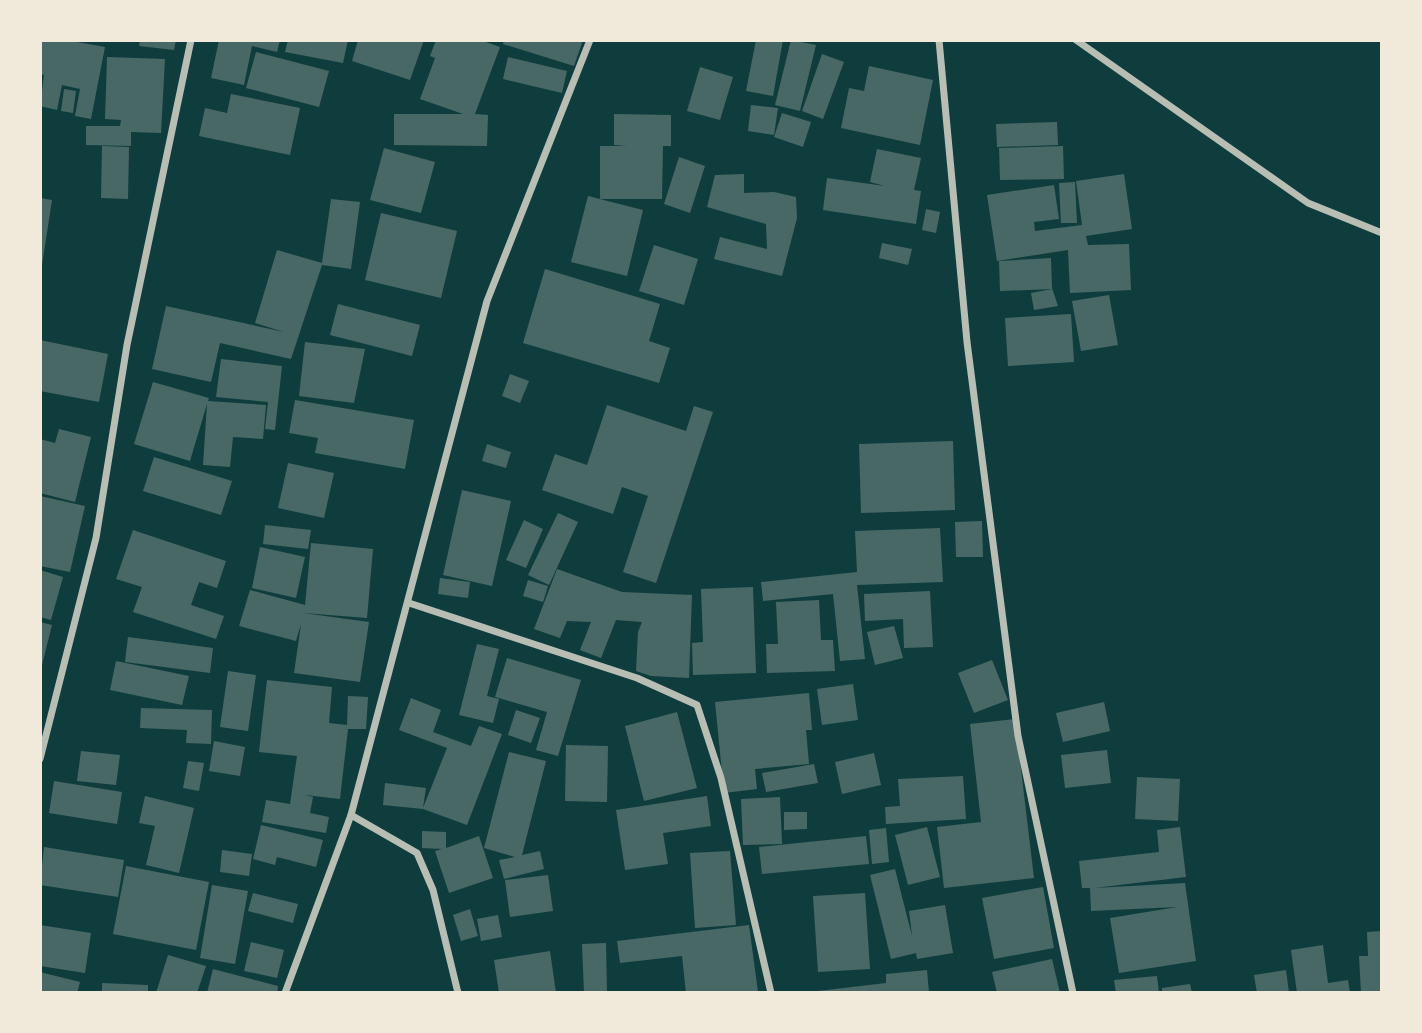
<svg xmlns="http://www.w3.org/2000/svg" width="1422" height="1033" font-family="Jost,sans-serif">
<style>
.building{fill:#486865}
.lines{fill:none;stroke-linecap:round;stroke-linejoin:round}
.minor{stroke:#b8beb3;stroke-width:7}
</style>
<rect width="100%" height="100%" fill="#0f3d3e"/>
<!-- building -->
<g class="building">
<polygon points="40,40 66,40 105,47 91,119 75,116 80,89 62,85 57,110 40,106 44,75 40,74"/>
<polygon points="140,40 176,40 174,50 139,46"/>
<polygon points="219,40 280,40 277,52 252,46 244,85 211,78"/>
<polygon points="288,40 348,40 343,63 285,52"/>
<polygon points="358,40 424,40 410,80 352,61"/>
<polygon points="436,40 480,40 500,47 475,114 488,115 487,146 394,145 394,114 463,114 420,99 435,58 430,56"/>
<polygon points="504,40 583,40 574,66 503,44"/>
<polygon points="756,40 783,40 773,96 746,91"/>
<polygon points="791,40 816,45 800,111 775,105"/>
<polygon points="256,52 329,71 319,107 246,88"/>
<polygon points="822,54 844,62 823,119 802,111"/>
<polygon points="107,57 165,59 161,133 131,132 131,146 86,145 86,126 120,126 121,120 105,119"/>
<polygon points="508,57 567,71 562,93 503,79"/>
<polygon points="869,66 933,80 920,145 841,128 849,88 864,91"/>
<polygon points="700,67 733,77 720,120 687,111"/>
<polygon points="64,89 76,91 73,113 61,111"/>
<polygon points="231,94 300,108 290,155 199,136 205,108 227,113"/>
<polygon points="751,105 778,108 774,135 748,131"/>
<polygon points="782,113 811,122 803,147 774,137"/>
<polygon points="614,114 671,115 671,146 663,146 662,199 600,199 600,146 627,146 614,145"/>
<polygon points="1057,122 1058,145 997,147 996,124"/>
<polygon points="102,146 129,147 128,199 101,198"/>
<polygon points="1063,146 1064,179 1000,180 999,148"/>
<polygon points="384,148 435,162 421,213 370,200"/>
<polygon points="877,149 921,158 914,190 921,191 916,224 823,210 827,178 885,186 870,182"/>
<polygon points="679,157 705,166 690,213 664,204"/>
<polygon points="744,174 744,193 774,192 796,197 797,218 782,276 714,259 720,237 767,249 766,224 707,207 715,175"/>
<polygon points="1124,174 1132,229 1086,236 1088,245 1129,244 1131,290 1070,293 1068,250 997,261 987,195 1054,185 1059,219 1034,222 1035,231 1082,225 1076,181"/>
<polygon points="1075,182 1077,223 1061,223 1059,183"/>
<polygon points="588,196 643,210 627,276 571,262"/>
<polygon points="40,198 52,200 42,265 40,265"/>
<polygon points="331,199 360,202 351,269 322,265 291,359 220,343 211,382 152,369 166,306 284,332 255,323 277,250 322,263"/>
<polygon points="926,209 940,212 936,233 922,230"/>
<polygon points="381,213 457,231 441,298 365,280"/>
<polygon points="882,243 912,249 908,265 879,258"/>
<polygon points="654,245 698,259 684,305 639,291"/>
<polygon points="1051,258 1052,288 1058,306 1034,310 1031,293 1052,289 1000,291 999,261"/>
<polygon points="545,269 660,304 649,341 670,348 659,383 523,343"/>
<polygon points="1109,295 1118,345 1081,351 1072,301"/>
<polygon points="338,304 420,325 412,356 330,335"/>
<polygon points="1071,314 1074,362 1008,366 1005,318"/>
<polygon points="40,340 108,354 99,402 40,391"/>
<polygon points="305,342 365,349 354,403 299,396"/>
<polygon points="221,359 282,366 275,430 265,429 268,402 216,397"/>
<polygon points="510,374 529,381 520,403 502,396"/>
<polygon points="153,382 209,398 208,401 266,405 263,439 233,437 230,467 203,465 207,404 190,461 134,444"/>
<polygon points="295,400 414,420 405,469 315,453 318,438 289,433"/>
<polygon points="607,405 686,431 694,406 713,412 656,583 623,572 648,496 622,487 613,514 542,490 555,454 587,465"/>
<polygon points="59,429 91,437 75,502 40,493 40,439 55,443"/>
<polygon points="953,441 955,510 861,513 859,444"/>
<polygon points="487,444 511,452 506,468 482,461"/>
<polygon points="154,457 232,481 221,515 143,491"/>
<polygon points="288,463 334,473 324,518 278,508"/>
<polygon points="462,490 511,501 492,586 443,575"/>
<polygon points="40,496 85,506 70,572 40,566"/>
<polygon points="558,513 578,522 549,585 528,575"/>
<polygon points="524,520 543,529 526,568 506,560"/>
<polygon points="982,521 983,557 956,557 955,522"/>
<polygon points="265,525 311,530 308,549 263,544"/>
<polygon points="940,528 943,582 857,585 865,659 840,661 833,594 763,601 761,582 857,572 855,531"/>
<polygon points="133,530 226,561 217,588 199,582 191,605 224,616 216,639 133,612 142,587 116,579"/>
<polygon points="311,543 373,549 367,618 303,613 369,622 360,682 294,673 301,624 296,641 239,626 250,590 305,605"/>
<polygon points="260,547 305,557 296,598 252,588"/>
<polygon points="557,569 622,592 692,595 689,678 651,676 636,671 638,632 642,622 616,620 601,658 580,650 591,622 567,621 560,638 534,629"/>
<polygon points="40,570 63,577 51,620 40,617"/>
<polygon points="440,578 470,582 468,598 438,594"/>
<polygon points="528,580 548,586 543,602 523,596"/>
<polygon points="753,587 756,673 693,675 692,643 703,642 701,589"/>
<polygon points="930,591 933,647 904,648 903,619 865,621 864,594"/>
<polygon points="819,600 821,640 833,640 835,671 767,673 766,644 778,644 776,602"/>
<polygon points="40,622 52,625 41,669 40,669"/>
<polygon points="894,626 903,658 875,665 867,632"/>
<polygon points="128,637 213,648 210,673 125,662"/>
<polygon points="477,644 499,649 487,696 499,699 493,723 459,715"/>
<polygon points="507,658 581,680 558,756 536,750 547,712 495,697"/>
<polygon points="992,660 1008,700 974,713 958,673"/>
<polygon points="116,661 189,676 182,705 110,690"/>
<polygon points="228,671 256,675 248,731 220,727"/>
<polygon points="267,680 332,687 329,723 347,725 348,696 368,697 366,729 348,729 340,799 305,795 313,797 310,813 329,817 326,833 262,822 266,800 290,804 297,756 259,752"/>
<polygon points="853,684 858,720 822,725 817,689"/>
<polygon points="809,693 812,730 806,730 809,764 755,769 757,789 724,793 715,702"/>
<polygon points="411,698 441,710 433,732 471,746 479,726 502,734 467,825 423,809 383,805 385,783 426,788 423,808 447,748 399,730"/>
<polygon points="1104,702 1110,731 1063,742 1056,713"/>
<polygon points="141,708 212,710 211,744 186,743 187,730 140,728"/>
<polygon points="516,710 540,718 531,743 508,735"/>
<polygon points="677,712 697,788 644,801 625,726"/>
<polygon points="1015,719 1034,878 944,888 937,827 981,822 970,724"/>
<polygon points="214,741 245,747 240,776 209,771"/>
<polygon points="566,745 608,746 607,802 565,801"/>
<polygon points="1107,750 1111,783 1065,788 1061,755"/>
<polygon points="81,751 120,755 116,785 77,781"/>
<polygon points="509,752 546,761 522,855 540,851 544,869 504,879 499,860 515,857 484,848"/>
<polygon points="874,753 881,785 842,794 835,762"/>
<polygon points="188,761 204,763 199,791 183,788"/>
<polygon points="814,764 818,783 766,792 762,773"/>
<polygon points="963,776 966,819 886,824 885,807 900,806 898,779"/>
<polygon points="1137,777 1180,779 1178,821 1135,819"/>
<polygon points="54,781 122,792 117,824 49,813"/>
<polygon points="145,796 194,808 179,873 146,865 155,826 139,823"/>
<polygon points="707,796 711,826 663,833 668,864 625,870 616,810"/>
<polygon points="780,797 782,844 743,845 741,799"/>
<polygon points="784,812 807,812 807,829 784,830"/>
<polygon points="261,825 323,840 316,867 277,857 275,865 253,859"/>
<polygon points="927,827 940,877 908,885 895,835"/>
<polygon points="1180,827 1186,877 1094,888 1185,883 1196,961 1119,973 1110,918 1177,907 1091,911 1090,888 1082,888 1079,861 1159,852 1157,830"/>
<polygon points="886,828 889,862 872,864 869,830"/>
<polygon points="422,831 446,832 446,848 479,836 493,878 449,893 435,851 442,849 422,848"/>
<polygon points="866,836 869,864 762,874 759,847"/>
<polygon points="44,847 124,860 118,897 40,885"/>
<polygon points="222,850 252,854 249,876 220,872"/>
<polygon points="730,851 736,925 695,928 690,853"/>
<polygon points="126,866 209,882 196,950 113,934"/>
<polygon points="895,869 912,936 909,911 945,905 953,953 917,959 916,953 891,959 870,875"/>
<polygon points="548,875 553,911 510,917 505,880"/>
<polygon points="212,885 248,891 235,964 200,958"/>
<polygon points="1043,887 1054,948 994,959 982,898"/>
<polygon points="253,893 298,904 293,923 248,911"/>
<polygon points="865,893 870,969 818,972 813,896"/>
<polygon points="470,909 478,936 461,941 453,915"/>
<polygon points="498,915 502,937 481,941 477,919"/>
<polygon points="40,925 91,933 85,973 40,966"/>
<polygon points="749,925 758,992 686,993 682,956 620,963 617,941"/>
<polygon points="1382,931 1382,993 1361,993 1359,956 1368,956 1367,932"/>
<polygon points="251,942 284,950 277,978 244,971"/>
<polygon points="606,943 607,993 584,993 582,944"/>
<polygon points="1323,945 1328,983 1348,980 1350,993 1297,993 1291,950"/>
<polygon points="550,951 556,993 499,993 494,960"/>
<polygon points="168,955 206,966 197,993 156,993"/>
<polygon points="1052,959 1060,993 997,993 992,972"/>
<polygon points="213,969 278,986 277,993 207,993"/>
<polygon points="927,970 929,993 801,993 886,983 886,974"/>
<polygon points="1286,970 1289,993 1257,993 1254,975"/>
<polygon points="40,972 80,982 77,993 40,993"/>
<polygon points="1157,976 1159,993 1116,993 1114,980"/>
<polygon points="102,983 148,985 148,993 102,993"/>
<polygon points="1190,984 1192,993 1162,993 1162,988"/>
</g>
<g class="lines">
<!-- minor -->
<g class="minor">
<polyline points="939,40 967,342 1018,736 1073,993"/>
<polyline points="1076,40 1308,203 1382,233"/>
<polyline points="409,603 637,678 697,705 721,778 771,993"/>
<polyline points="40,759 96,538 127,345 191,40"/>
<polyline points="351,815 417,853 433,890 458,993"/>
<polyline points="285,993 351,815 487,301 590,40"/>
</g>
</g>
<!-- border -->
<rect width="1422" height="1033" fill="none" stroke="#f1e9da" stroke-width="84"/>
</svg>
